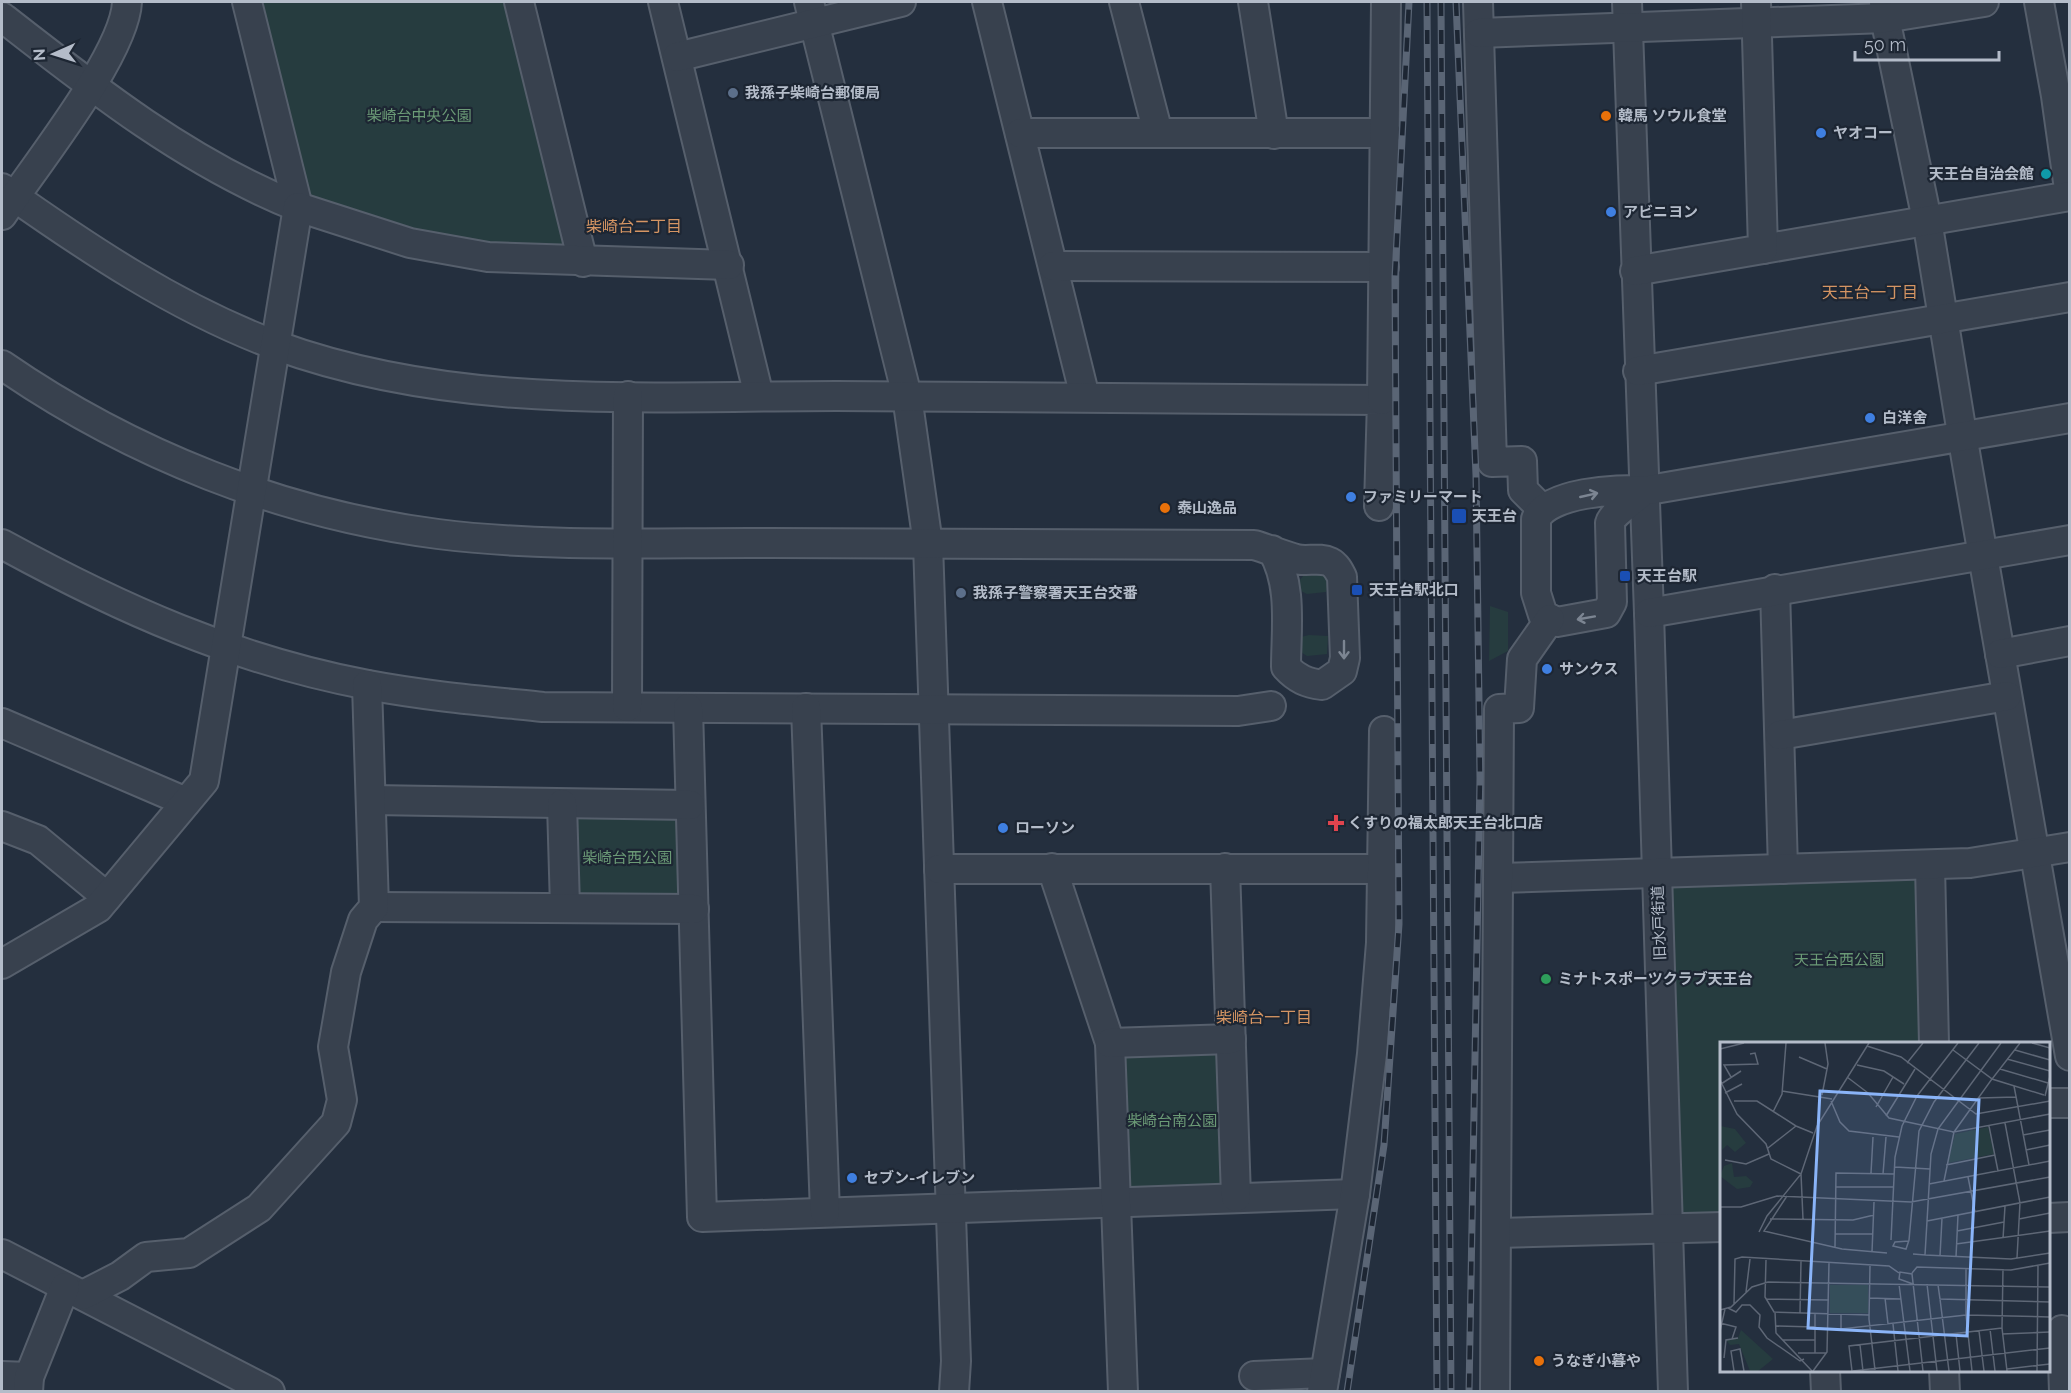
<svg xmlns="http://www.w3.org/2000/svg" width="2071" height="1393" font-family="Raleway,'Noto Sans JP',sans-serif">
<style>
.green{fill:#263c3f}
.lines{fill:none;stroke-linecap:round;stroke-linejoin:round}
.minor-casing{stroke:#565f6c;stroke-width:32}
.minor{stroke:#38414e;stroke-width:28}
.rail-casing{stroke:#5a6575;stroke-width:7}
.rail{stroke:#1d2633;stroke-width:4.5;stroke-dasharray:14;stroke-linecap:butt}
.oneway{stroke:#7c8592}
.service-dot{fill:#5c6f8a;stroke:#1d2633;stroke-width:2}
.food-dot{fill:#e8710a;stroke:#1d2633;stroke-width:2}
.shop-dot{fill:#3f7fe0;stroke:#1d2633;stroke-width:2}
.culture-dot{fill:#0f9aa8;stroke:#1d2633;stroke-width:2}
.transit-dot{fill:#1a4fb4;stroke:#1d2633;stroke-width:2}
.health-dot{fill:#e0444e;stroke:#1d2633;stroke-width:2}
.leisure-dot{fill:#2e9e5b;stroke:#1d2633;stroke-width:2}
.labels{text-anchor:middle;stroke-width:4.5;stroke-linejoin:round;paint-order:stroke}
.poi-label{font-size:15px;font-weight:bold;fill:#b4bcc9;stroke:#1d2633;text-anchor:start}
.park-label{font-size:15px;fill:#6b9a76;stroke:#1d2633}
.street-label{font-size:15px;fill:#b4bcc9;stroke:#1d2633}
.neighbourhood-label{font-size:16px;fill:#d59563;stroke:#1d2633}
.inset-road{fill:none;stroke:#5e6776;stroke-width:1.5}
.view{fill:#8ab4f8;fill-opacity:0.15;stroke:#8ab4f8;stroke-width:3}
.inset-edge{fill:none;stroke:#b4bcc9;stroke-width:3}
</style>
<rect width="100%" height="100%" fill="#242f3e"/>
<!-- green -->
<g class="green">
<polygon points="260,2 511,2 570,245 564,252 415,235 309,196"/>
<polygon points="1307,571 1320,571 1329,580 1326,592 1307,594 1299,590 1299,581"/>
<polygon points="1490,606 1508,612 1508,651 1489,661"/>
<polygon points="1309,635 1328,636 1327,654 1307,656 1299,651 1301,637"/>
<polygon points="574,814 676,815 683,823 685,897 577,901"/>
<polygon points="1915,874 1921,880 1925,1043 1722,1044 1721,1218 1689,1219 1681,1212 1670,887 1678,880"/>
<polygon points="1123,1050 1222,1054 1225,1185 1129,1194"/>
</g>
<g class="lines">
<defs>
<g id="minor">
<polyline points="519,2 583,262"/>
<polyline points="663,2 759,396"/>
<polyline points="809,2 907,396 928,544 956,1361 954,1392"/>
<polyline points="987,2 1085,397"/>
<polyline points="1124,2 1158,133"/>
<polyline points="1253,2 1274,134"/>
<polyline points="1478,2 1492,462 1522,461 1523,490 1542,509"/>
<polyline points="1627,2 1649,613 1673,1392"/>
<polyline points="1884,2 1885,18 1927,220 1966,458 2070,1056"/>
<polyline points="2039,2 2056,96 2070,196"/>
<path d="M 2,17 C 94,89 188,163 298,207 L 247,2"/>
<polyline points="1479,33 1885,18 1984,2"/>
<polyline points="677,57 901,2"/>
<polyline points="1020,133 1386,133"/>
<path d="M 2,188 C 87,248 176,308 275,345 C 455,411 648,396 836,396 C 1018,396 1200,398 1382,400 L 1379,506"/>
<path d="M 2,215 C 34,167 125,54 127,2"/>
<polyline points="1763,249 2070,196"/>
<polyline points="1053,266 1384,267"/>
<polyline points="1635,271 1763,249 1756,2"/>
<path d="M 2,365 C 131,454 282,514 438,534 C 549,548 663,542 775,543 C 935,544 1094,544 1254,545 C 1268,549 1282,555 1296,559 C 1306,562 1320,557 1330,562 C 1336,565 1339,571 1342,577 L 1345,658 L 1342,671 L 1322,685 C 1307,683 1297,679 1286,667 C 1286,630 1293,584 1272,550"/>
<polyline points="1638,371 2070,297"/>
<polyline points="1382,400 1386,2"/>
<path d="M 1643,491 C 1635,499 1612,514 1610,523 L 1612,602 L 1606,613 L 1557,622 L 1543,615 L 1536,593 L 1536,519 C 1548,493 1617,488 1643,491 L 2070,418"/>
<path d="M 2,544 C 119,608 235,660 368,685 C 426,696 485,701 543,707 L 1238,711 L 1271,706"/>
<polyline points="1775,589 1783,869"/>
<polyline points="1649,613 2070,540"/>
<polyline points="2000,654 2070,641"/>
<polyline points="627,707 628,396"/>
<polyline points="688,708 702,1217 1355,1194"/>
<polyline points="806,708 825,1212"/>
<polyline points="2,723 186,802"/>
<polyline points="1780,735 2007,696"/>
<polyline points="372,800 690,805"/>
<polyline points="562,804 565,907"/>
<polyline points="2,826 38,840 107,897"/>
<polyline points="1930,865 1934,1044"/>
<polyline points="1052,868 1110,1043 1123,1392"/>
<polyline points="1225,868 1236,1197"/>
<polyline points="939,869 1380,869"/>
<polyline points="1499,878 1970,863 2070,847"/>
<polyline points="374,907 694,909"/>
<polyline points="2,964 98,908 204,781 298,207 410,243 488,257 729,265"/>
<polyline points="1110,1043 1231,1039"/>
<polyline points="2048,1103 2070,1103"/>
<polyline points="2048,1218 2070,1217"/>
<polyline points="1497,1233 1722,1227"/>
<polyline points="2,1254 270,1392"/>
<polyline points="83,1295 120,1276 146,1257 189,1253 259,1208 336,1123 342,1100 333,1047 346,972 363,920 374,907 367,685"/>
<polyline points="2062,1330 2064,1392"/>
<polyline points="1825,1370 1826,1392"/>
<polyline points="1944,1370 1945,1392"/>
<polyline points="2,1376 29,1377"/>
<polyline points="1254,1376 1325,1373"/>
<polyline points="28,1392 29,1377 65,1287"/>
<polyline points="1322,1392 1355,1194 1372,1054 1381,943 1384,731"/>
<polyline points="1495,1392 1499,709 1519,708 1522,659 1550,619"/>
</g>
</defs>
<!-- minor casing -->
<use href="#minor" class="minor-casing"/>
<!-- minor -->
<use href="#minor" class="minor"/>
<defs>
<g id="rail">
<polyline points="1427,2 1437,1392"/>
<polyline points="1441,2 1451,1392"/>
<polyline points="1456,2 1476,475 1480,778 1469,1392"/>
<polyline points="1347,1392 1384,1145 1399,924 1395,277 1409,2"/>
</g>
</defs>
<!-- rail casing -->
<use href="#rail" class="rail-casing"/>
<!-- rail -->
<use href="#rail" class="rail"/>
</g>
<!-- one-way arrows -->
<defs><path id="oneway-shaft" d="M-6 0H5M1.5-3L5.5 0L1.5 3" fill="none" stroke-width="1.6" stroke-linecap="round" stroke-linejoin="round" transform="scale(1.5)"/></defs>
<g class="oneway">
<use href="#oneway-shaft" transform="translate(1589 495) rotate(-13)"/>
<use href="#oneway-shaft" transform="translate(1586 618) rotate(170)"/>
<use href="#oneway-shaft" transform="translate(1344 650) rotate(90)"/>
</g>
<!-- markers -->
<g class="service-dot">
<circle cx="733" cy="93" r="6"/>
<circle cx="961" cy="593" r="6"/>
</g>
<g class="food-dot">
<circle cx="1606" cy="116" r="6"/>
<circle cx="1165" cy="508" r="6"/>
<circle cx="1539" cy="1361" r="6"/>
</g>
<g class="shop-dot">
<circle cx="1821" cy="133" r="6"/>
<circle cx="1611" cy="212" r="6"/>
<circle cx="1870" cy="418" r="6"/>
<circle cx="1351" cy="497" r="6"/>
<circle cx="1547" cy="669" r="6"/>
<circle cx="1003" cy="828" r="6"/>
<circle cx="852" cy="1178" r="6"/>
</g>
<circle class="culture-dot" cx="2046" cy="174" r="6"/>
<g class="transit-dot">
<rect x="1451" y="508" width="16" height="16" rx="3"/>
<rect x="1619" y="570" width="12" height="12" rx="3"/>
<rect x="1351" y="584" width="12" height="12" rx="3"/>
</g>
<path class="health-dot" d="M1333 814h6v6h6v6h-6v6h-6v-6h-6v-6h6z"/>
<circle class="leisure-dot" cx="1546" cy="979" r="6"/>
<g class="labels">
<!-- poi labels -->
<g class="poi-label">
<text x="745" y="98">我孫子柴崎台郵便局</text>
<text x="1618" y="121">韓馬 ソウル食堂</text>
<text x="1833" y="138">ヤオコー</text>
<text x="2034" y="179" text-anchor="end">天王台自治会館</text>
<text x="1623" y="217">アビニヨン</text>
<text x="1882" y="423">白洋舍</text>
<text x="1363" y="502">ファミリーマート</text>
<text x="1177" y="513">泰山逸品</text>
<text x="1472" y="521">天王台</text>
<text x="1637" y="581">天王台駅</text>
<text x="1369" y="595">天王台駅北口</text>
<text x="973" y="598">我孫子警察署天王台交番</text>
<text x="1559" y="674">サンクス</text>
<text x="1348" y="828">くすりの福太郎天王台北口店</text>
<text x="1015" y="833">ローソン</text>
<text x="1558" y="984">ミナトスポーツクラブ天王台</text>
<text x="864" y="1183">セブン-イレブン</text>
<text x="1551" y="1366">うなぎ小暮や</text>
</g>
<!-- park labels -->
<g class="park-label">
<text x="419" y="121">柴崎台中央公園</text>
<text x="627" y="863">柴崎台西公園</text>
<text x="1839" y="965">天王台西公園</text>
<text x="1172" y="1126">柴崎台南公園</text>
</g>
<!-- street labels -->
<g class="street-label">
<text transform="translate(1659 923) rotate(-92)" y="5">旧水戸街道</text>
</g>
<!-- neighbourhood labels -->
<g class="neighbourhood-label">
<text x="634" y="232">柴崎台二丁目</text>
<text x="1870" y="298">天王台一丁目</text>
<text x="1264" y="1023">柴崎台一丁目</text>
</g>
</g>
<!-- overview -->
<g transform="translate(1720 1042)">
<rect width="330" height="330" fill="#242f3e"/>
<path d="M 0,84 L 15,87 L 26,101 L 15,110 L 7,103 L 2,108 ZM 268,85 L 274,112 L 228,121 L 235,92 ZM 12,121 L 14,135 L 26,134 L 33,140 L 30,145 L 17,147 L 0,134 L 4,124 ZM 110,243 L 148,243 L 148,271 L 110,271 ZM 21,288 L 53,317 L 38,329 L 30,329 L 19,302 L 10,303 L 6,298 L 18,296 Z" fill="#263c3f"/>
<path class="inset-road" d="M 300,1 L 272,37 L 324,53M 312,1 L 330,6M 147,4 L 181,15 L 256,72 L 330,59M 0,7 L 24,1M 233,8 L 272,37 L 234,90 L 330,72M 295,8 L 330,18M 79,15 L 107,27M 287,17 L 330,29M 187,21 L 203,1M 137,23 L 164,29 L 184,42M 280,27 L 328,41M 11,35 L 4,23 L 38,22 L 35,11 L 30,12M 127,35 L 148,51 L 169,76 L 234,90 L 224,139M 0,38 L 17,72 L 46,102 L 51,117 L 81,132 L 83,177M 1,42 L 21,29M 294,44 L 309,123M 62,49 L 112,57M 5,51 L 22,42M 102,53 L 108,22 L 105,1M 325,54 L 330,34M 259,56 L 296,55M 14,59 L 37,59 L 76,84 L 93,91M 111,59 L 120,80 L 129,89 L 179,95M 156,65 L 173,35M 53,70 L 62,52 L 66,1M 166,74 L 195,27M 285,81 L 300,161 L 297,216M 269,84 L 278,129M 303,93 L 330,88M 48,106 L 76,84M 306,108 L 330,103M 5,118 L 26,122 L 49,112M 226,123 L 275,113M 175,125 L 210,127M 151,131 L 153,95M 163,132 L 166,95M 248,135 L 255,170M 209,142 L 330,119M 116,145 L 174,145M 67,154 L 44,189 L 122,207 L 167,211M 0,165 L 21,165 L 57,154 L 191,160 L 330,135M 50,177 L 133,178 L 154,173M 299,177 L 330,171M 207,179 L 330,155M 237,189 L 284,180M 39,190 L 47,174 L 81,132 L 97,84 L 149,1M 115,192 L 153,192M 283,197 L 285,164M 171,198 L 175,115 L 182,84 L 197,54 L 238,1M 189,199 L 175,200 L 173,204 L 186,207 L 189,198 L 199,89 L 214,60 L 259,1M 236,202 L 330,189M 115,205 L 116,131 L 174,132M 152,210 L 154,160M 193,212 L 205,213 L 211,112 L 218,87 L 281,1M 205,213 L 291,217 L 330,211M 220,214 L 222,176M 236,215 L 238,173M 46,218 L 45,255 L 54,270 L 149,273M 150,224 L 149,277 L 155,328M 246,226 L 246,273 L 252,329M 283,227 L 282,286 L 287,329M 192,231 L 197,225 L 291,228 L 330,221M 179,242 L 190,329M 193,242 L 179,237 L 180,230 L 192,232 L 203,329M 207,242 L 217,329M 218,243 L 220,257 L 330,260M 26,250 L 30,217M 149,256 L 181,257M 165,256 L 168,282M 46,257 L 109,258M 220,257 L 229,329M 14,262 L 15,217 L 22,215 L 169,224 L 179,231M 8,266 L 16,270 L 22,263 L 30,263 L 40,273 L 39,285 L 47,296 L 80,319 L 84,317M 0,268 L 11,265 L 32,245 L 48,240 L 330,245M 55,270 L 56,291 L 92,329M 80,271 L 81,219M 121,272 L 121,287 L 246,273 L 330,275M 0,281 L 16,285 L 12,297M 173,282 L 178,329M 55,284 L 95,285M 270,287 L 275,329M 0,289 L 5,267M 259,289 L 264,329M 236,292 L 240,329M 282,292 L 330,290M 63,298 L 95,298M 140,303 L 143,329M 78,311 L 106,311M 95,311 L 95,271M 4,316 L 6,298 L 18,296M 287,327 L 330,322M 14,329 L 11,309 L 20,307 L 24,329M 93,329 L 107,310 L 109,221M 132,329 L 129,304 L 282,286M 133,329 L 330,306M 317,329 L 318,224"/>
<path class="view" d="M 100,49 L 259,58 L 247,294 L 88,286 Z"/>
<rect width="330" height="330" class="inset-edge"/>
</g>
<!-- border -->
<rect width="2071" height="1393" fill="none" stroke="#b4bcc9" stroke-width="6"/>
<!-- north arrow -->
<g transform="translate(54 54) rotate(267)" stroke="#1d2633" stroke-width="4.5" paint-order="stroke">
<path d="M0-4.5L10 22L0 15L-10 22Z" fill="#b4bcc9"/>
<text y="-9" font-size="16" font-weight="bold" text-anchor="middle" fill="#b4bcc9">N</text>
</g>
<!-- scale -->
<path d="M1855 51v9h144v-9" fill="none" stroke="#b4bcc9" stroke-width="3"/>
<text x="1864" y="51" font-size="18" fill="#b4bcc9" stroke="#1d2633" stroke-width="4.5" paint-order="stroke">50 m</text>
</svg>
